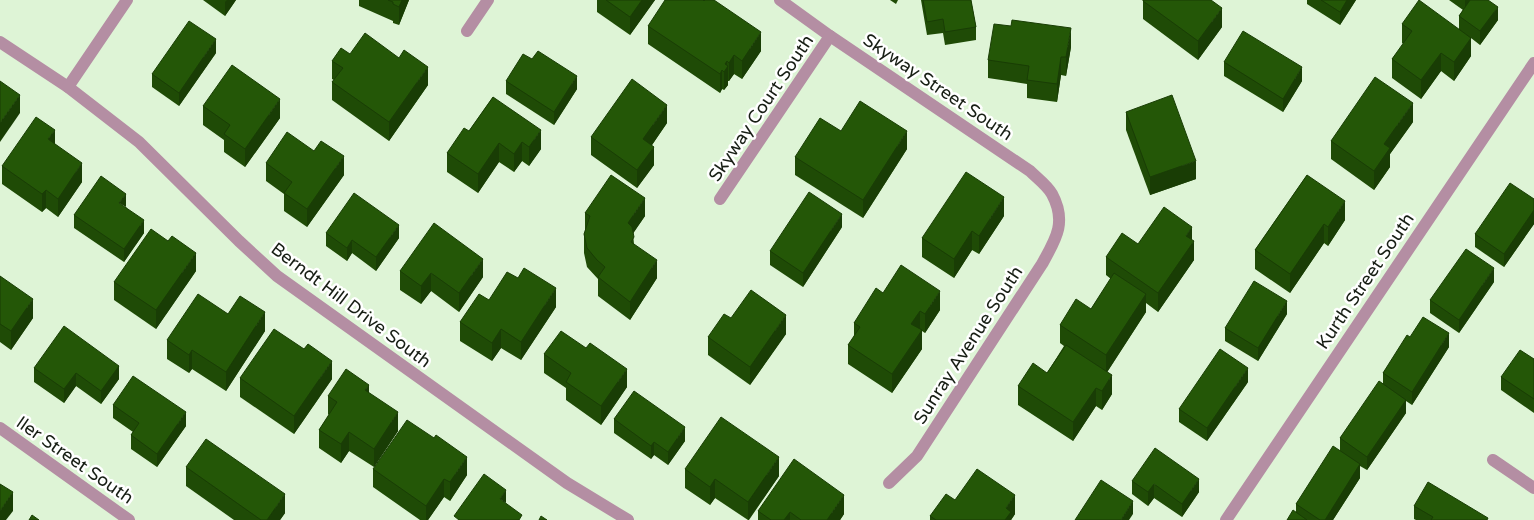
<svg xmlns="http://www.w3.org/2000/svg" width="1534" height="520" font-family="'Varela Round',sans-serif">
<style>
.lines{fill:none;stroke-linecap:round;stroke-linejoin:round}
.minor{stroke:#b48ea3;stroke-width:12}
.wall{fill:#1f4b06}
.shaded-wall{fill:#193d05}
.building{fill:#245707;stroke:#193d05}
.labels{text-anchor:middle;stroke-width:5;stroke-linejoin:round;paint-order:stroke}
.street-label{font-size:18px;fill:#171e14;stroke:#fff}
</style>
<rect width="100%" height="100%" fill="#def4d6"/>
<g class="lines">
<!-- minor -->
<g class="minor">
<path d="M 780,0 L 830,36 L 1030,171 C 1037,178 1047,185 1052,194 C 1067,222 1056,239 1042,264 L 917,456 L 889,483"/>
<polyline points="467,31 488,0"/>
<polyline points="0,42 68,87 139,142 239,241 277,276 567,483 628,520"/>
<polyline points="68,87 127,0"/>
<polyline points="720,199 830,36"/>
<polyline points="0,428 129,520"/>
<polyline points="1493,460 1534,488"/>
<polyline points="1226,520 1534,63"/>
</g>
</g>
<!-- wall -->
<g class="wall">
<polygon points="203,0 236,0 225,16"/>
<polygon points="359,0 409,0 399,25 393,23 393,21 359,6"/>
<polygon points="597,0 655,0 630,35 597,12"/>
<polygon points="890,0 898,0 896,4"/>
<polygon points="921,0 971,0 976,27 976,40 945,45 943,33 927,35"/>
<polygon points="1307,0 1356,0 1340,25 1307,4"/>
<polygon points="1449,0 1488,0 1498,20 1480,45 1471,38 1471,56 1454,81 1441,71 1421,99 1392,78 1392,59 1404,44 1402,43 1402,24 1459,29 1459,16 1463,10"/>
<polygon points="1143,1 1222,27 1198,60 1143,19"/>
<polygon points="648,26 761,51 742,79 734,74 729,81 728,81 728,85 724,90 722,89 720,93 648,44"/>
<polygon points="1071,47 1066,76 1061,75 1057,102 1027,98 1027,84 988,78 988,60"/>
<polygon points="216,53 179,106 152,87 152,74"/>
<polygon points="532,59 577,89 554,125 506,94 506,81"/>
<polygon points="332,61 428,85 389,141 332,100 332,82 334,80 332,79"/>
<polygon points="1224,62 1302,81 1283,112 1224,76"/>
<polygon points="493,97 541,149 529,166 522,161 514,172 499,162 478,193 447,172 447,153 469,131"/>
<polygon points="203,106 280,118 245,167 224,152 224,140 203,125"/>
<polygon points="1126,112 1196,179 1150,195 1126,130"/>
<polygon points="1413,122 1390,154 1390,167 1374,190 1331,159 1331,141"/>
<polygon points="667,123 652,145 654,165 637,188 591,155 591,137"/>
<polygon points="841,131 907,149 863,218 795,175 795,157"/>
<polygon points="55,144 82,182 58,217 46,208 42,212 2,184 2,166"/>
<polygon points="314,151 344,175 307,227 284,211 284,194 266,181 266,163"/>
<polygon points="1307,175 1345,220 1328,246 1324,243 1290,293 1255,269 1255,250"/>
<polygon points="1534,199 1534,224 1504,267 1475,247 1475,234"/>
<polygon points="126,207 144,233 124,262 74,228 74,215"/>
<polygon points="585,213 645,216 633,233 634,244 657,278 630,320 598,296 598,279 587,267 584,253 584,234 585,232"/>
<polygon points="1004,216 979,254 972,250 954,278 922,257 922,238"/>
<polygon points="842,227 803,287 770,265 770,251"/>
<polygon points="326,233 399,238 376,271 352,253 347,261 326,246"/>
<polygon points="1192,240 1194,260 1158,312 1146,303 1146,312 1107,372 1112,394 1102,410 1096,406 1073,441 1018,405 1018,386 1047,373 1064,346 1060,343 1060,325 1091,309 1111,279 1106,275 1106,257 1138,244"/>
<polygon points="196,271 156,329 114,300 114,282"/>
<polygon points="400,271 483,277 459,312 431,291 421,304 400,290"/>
<polygon points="0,276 33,318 11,350 0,342"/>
<polygon points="1494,282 1459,333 1430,313 1430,300"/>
<polygon points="883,293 940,310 925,333 922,331 922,349 892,393 848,364 848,345 854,337 854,323"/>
<polygon points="489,300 556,307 521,360 501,348 492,361 460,341 460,322"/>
<polygon points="228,314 265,331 226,391 192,369 189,373 167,359 167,340"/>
<polygon points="1287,314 1258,361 1225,341 1225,328"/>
<polygon points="731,318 786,334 750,385 708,355 708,337"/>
<polygon points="1410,337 1449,347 1412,405 1406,401 1406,413 1367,470 1360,466 1360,478 1333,520 1287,520 1296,512 1296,504 1340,450 1340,438 1383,384 1383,373"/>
<polygon points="544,354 627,387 601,425 566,400 566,388 544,373"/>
<polygon points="1534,359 1534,413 1501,390 1501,377"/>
<polygon points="119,366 119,379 101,404 76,386 64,403 34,382 34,368"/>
<polygon points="240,378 332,379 294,434 240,397"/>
<polygon points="1248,382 1207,441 1179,422 1179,409"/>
<polygon points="369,393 398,431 374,467 349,451 341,463 319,448 319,430 329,415 328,414 328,396"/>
<polygon points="113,405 186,426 157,467 131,449 131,435 133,432 113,418"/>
<polygon points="614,419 685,441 668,465 654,455 651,459 614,433"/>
<polygon points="186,467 285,513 280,520 234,520 186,486"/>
<polygon points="373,469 467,475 450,501 444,497 428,520 420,520 373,487"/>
<polygon points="685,469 779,476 749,520 748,520 715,498 710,505 685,488"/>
<polygon points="1132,481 1199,492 1182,517 1154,498 1148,506 1132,494"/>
<polygon points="955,500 1015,514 1011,520 930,520 930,516"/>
<polygon points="1414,506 1488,520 1416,520 1414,519"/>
<polygon points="758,511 844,514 840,520 758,520"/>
</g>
<!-- shaded-wall -->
<g class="shaded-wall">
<polygon points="227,0 236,0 225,16 225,2"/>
<polygon points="402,0 409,0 399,25 399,7"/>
<polygon points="642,0 655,0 630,35 630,17"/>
<polygon points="1347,0 1356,0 1340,25 1340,12"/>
<polygon points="1465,0 1473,0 1465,12"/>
<polygon points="1498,7 1498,20 1480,45 1480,31"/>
<polygon points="1222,8 1222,27 1198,60 1198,41"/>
<polygon points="1071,28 1071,47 1066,76 1066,57"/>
<polygon points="761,32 761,51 742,79 742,61"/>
<polygon points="1471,38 1471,56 1454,81 1454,62"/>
<polygon points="216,39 216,53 179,106 179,93"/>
<polygon points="1441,53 1441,71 1421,99 1421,80"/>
<polygon points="734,55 734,74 729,81 729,63"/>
<polygon points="1061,57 1061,75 1057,102 1057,84"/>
<polygon points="727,61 727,68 728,66 728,85 724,90 724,72 725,64"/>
<polygon points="428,67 428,85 389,141 389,122"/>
<polygon points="1302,67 1302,81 1283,112 1283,99"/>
<polygon points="722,70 722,89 720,93 720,74"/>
<polygon points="577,76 577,89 554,125 554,112"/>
<polygon points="20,95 20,113 0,142 0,123"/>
<polygon points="280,99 280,118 245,167 245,149"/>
<polygon points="1413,103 1413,122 1390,154 1390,167 1374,190 1374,171 1384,144"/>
<polygon points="667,105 667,123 643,158 643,139"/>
<polygon points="55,130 55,149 48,139"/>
<polygon points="541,130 541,149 529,166 529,147"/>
<polygon points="907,131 907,149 863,218 863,200"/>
<polygon points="522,142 522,161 514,172 514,154"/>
<polygon points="499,143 499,162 478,193 478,174"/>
<polygon points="654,147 654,165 637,188 637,170"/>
<polygon points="344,156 344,175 307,227 307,209"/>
<polygon points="1196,161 1196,179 1150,195 1150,177"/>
<polygon points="82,163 82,182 58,217 58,199"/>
<polygon points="46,190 46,208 42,212 42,194"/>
<polygon points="126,194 126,207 119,203"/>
<polygon points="1004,197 1004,216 979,254 979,236"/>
<polygon points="645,198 645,216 628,241 628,223"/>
<polygon points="1345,201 1345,220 1328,246 1328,227"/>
<polygon points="1534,210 1534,224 1504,267 1504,254"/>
<polygon points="842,214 842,227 803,287 803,273"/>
<polygon points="144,220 144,233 124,262 124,249"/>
<polygon points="1324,224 1324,243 1290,293 1290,274"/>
<polygon points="399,225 399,238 376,271 376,257"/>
<polygon points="1192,227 1192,244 1194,241 1194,260 1158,312 1158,293 1186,236"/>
<polygon points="972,231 972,250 954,278 954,259"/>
<polygon points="352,240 352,253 347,261 347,248"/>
<polygon points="196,253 196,271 156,329 156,310"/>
<polygon points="483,259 483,277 459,312 459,293"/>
<polygon points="657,260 657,278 630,320 630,302"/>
<polygon points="1494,268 1494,282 1459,333 1459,320"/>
<polygon points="431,273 431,291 421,304 421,286"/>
<polygon points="556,288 556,307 521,360 521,342"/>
<polygon points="940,291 940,310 925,333 925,314"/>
<polygon points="1146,294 1146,312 1106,374 1106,355"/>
<polygon points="33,299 33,318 11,350 11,331"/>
<polygon points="1287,301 1287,314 1258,361 1258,348"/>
<polygon points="920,311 920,330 911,324"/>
<polygon points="265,312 265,331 226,391 226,372"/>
<polygon points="786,315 786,334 750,385 750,367"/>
<polygon points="501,329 501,348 492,361 492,343"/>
<polygon points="922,330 922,349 892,393 892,374"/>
<polygon points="1449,333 1449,347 1412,405 1412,392"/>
<polygon points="192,350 192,369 189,373 189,355"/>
<polygon points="332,361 332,379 294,434 294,416"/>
<polygon points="119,366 119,379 101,404 101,391"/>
<polygon points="1248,368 1248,382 1207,441 1207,428"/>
<polygon points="627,369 627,387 601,425 601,406"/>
<polygon points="76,373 76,386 64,403 64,389"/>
<polygon points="1112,375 1112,394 1102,410 1102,391"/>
<polygon points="369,385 369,403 365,390"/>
<polygon points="1096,388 1096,406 1073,441 1073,422"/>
<polygon points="1406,400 1406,413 1367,470 1367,457"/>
<polygon points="186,412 186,426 157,467 157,454"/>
<polygon points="398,412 398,431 374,467 374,449"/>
<polygon points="685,427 685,441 668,465 668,452"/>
<polygon points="349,432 349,451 341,463 341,444"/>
<polygon points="654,442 654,455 651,459 651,446"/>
<polygon points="467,457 467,475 450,501 450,482"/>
<polygon points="779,457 779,476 748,520 748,502"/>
<polygon points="1360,464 1360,478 1333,520 1325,520"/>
<polygon points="444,479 444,497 428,520 426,520 426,506"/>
<polygon points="715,479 715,498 710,505 710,487"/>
<polygon points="1199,479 1199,492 1182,517 1182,504"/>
<polygon points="1154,484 1154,498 1148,506 1148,492"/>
<polygon points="506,490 506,503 500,499"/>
<polygon points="13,492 13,511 6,520 0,520 0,511"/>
<polygon points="285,494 285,513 280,520 267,520"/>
<polygon points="844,495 844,514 840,520 827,520"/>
<polygon points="1015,495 1015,514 1011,520 1005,520 1006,508"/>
<polygon points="1133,501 1133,514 1129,520 1121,520"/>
<polygon points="790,512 790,520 784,520"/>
</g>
<!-- building -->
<g class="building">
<polygon points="388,0 402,0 399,7 393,4 393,2"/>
<polygon points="606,0 642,0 630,17"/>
<polygon points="665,0 703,0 704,1 705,0 714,0 761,32 742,61 734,55 729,63 727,61 725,64 728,66 724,72 722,70 720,74 648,26"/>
<polygon points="923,0 971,0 976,27 945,32 943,19 927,22"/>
<polygon points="1143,0 1211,0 1222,8 1198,41 1143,1"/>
<polygon points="1321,0 1347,0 1340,12"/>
<polygon points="1419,0 1471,38 1454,62 1441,53 1421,80 1392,59 1412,31 1402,24"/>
<polygon points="1470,0 1488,0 1498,7 1480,31 1459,16"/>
<polygon points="1012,20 1071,28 1066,57 1061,57 1057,84 1027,80 1029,66 988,60 994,24 1011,26"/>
<polygon points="189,21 216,39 179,93 152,74"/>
<polygon points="1243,31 1302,67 1283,99 1224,62"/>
<polygon points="365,33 399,58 404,50 428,67 389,122 332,82 343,68 332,61 341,48 350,54"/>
<polygon points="538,51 577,76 554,112 506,81 523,54 532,59"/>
<polygon points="232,65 280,99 245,149 224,134 230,125 203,106"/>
<polygon points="1375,77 1413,103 1384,144 1390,148 1374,171 1331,141"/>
<polygon points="632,79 667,105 643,139 654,147 637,170 591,137"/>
<polygon points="0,81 20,95 0,123"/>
<polygon points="1172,95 1196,161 1150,177 1126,112"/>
<polygon points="493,97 541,130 529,147 522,142 514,154 499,143 478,174 447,153 464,128 469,131"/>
<polygon points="860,101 907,131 863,200 795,157 820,118 841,131"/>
<polygon points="36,117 55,130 48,139 82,163 58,199 46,190 42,194 2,166"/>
<polygon points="287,132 314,151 321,141 344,156 307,209 284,193 292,182 266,163"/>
<polygon points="966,172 1004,197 979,236 972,231 954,259 922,238"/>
<polygon points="611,175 645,198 628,223 632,227 634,237 631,242 657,260 630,302 598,277 605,267 597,260 587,248 584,234 590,216 585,213"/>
<polygon points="1307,175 1345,201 1328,227 1324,224 1290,274 1255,250"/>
<polygon points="101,176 126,194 119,203 144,220 124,249 74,215"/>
<polygon points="1510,183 1534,199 1534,210 1504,254 1475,234"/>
<polygon points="809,192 842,214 803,273 770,251"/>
<polygon points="354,193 399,225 376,257 352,240 347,248 326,233"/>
<polygon points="1164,207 1192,227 1186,236 1194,241 1158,293 1106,257 1122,233 1138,244"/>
<polygon points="434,223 483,259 459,293 431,273 421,286 400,271"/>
<polygon points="151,229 168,241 172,236 196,253 156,310 114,282"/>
<polygon points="1466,249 1494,268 1459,320 1430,300"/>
<polygon points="901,265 940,291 925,314 920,311 911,324 922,330 892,374 848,345 860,327 854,323 876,288 883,293"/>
<polygon points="524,268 556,288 521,342 501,329 492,343 460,322 479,294 489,300 507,272 518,278"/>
<polygon points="1114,273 1146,294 1106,355 1060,325 1076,299 1091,309"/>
<polygon points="0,276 33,299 11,331 0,324"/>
<polygon points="1254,281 1287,301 1258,348 1225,328"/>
<polygon points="751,290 786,315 750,367 708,337 724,314 731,318"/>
<polygon points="198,294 228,314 240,296 265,312 226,372 192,350 189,355 167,340"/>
<polygon points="1423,317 1449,333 1412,392 1383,373 1407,335 1410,337"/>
<polygon points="64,326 119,366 101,391 76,373 64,389 34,368"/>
<polygon points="274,329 304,349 308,344 332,361 294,416 240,378"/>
<polygon points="561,331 586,348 590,343 627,369 601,406 566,382 571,373 544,354"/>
<polygon points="1066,345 1112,375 1102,391 1096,388 1073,422 1018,386 1033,363 1047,373"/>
<polygon points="1220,349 1248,368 1207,428 1179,409"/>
<polygon points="1520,350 1534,359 1534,399 1501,377"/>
<polygon points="346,369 369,385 365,390 398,412 374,449 349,432 341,444 319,430 337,402 328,396"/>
<polygon points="133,376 186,412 157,454 131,435 139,423 113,405"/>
<polygon points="1379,381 1406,400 1367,457 1340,438"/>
<polygon points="634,391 685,427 668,452 654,442 651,446 614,419"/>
<polygon points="721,417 779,457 748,502 715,479 710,487 685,469"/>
<polygon points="407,420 434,438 436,435 467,457 450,482 444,479 426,506 373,469"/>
<polygon points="206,439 285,494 267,520 261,520 186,467"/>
<polygon points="1333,446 1360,464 1325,520 1320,520 1296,504"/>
<polygon points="1155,448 1199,479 1182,504 1154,484 1148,492 1132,481"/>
<polygon points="794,459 844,495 827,520 801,520 790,512 784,520 771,520 758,511"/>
<polygon points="977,469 1015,495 1006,508 1011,512 1005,520 936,520 930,516 946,494 955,500"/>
<polygon points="484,474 506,490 500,499 522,515 519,520 459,520 454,516"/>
<polygon points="1101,480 1133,501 1121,520 1075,520"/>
<polygon points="1428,482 1488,518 1487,520 1431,520 1433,517 1414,506"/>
<polygon points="0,484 13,492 0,511"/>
<polygon points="1293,510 1307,520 1287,520"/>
<polygon points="32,515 39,520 29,520"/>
<polygon points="541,516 547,520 539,520"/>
</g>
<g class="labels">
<!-- street labels -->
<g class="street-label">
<text transform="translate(938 87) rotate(34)" y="6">Skyway Street South</text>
<text transform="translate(761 108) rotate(-56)" y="6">Skyway Court South</text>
<text transform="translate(1365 281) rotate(-56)" y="6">Kurth Street South</text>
<text transform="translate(351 305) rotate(37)" y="6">Berndt Hill Drive South</text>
<text transform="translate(968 345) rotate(-57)" y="6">Sunray Avenue South</text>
<text transform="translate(75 460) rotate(35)" y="6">Iler Street South</text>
</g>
</g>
</svg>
